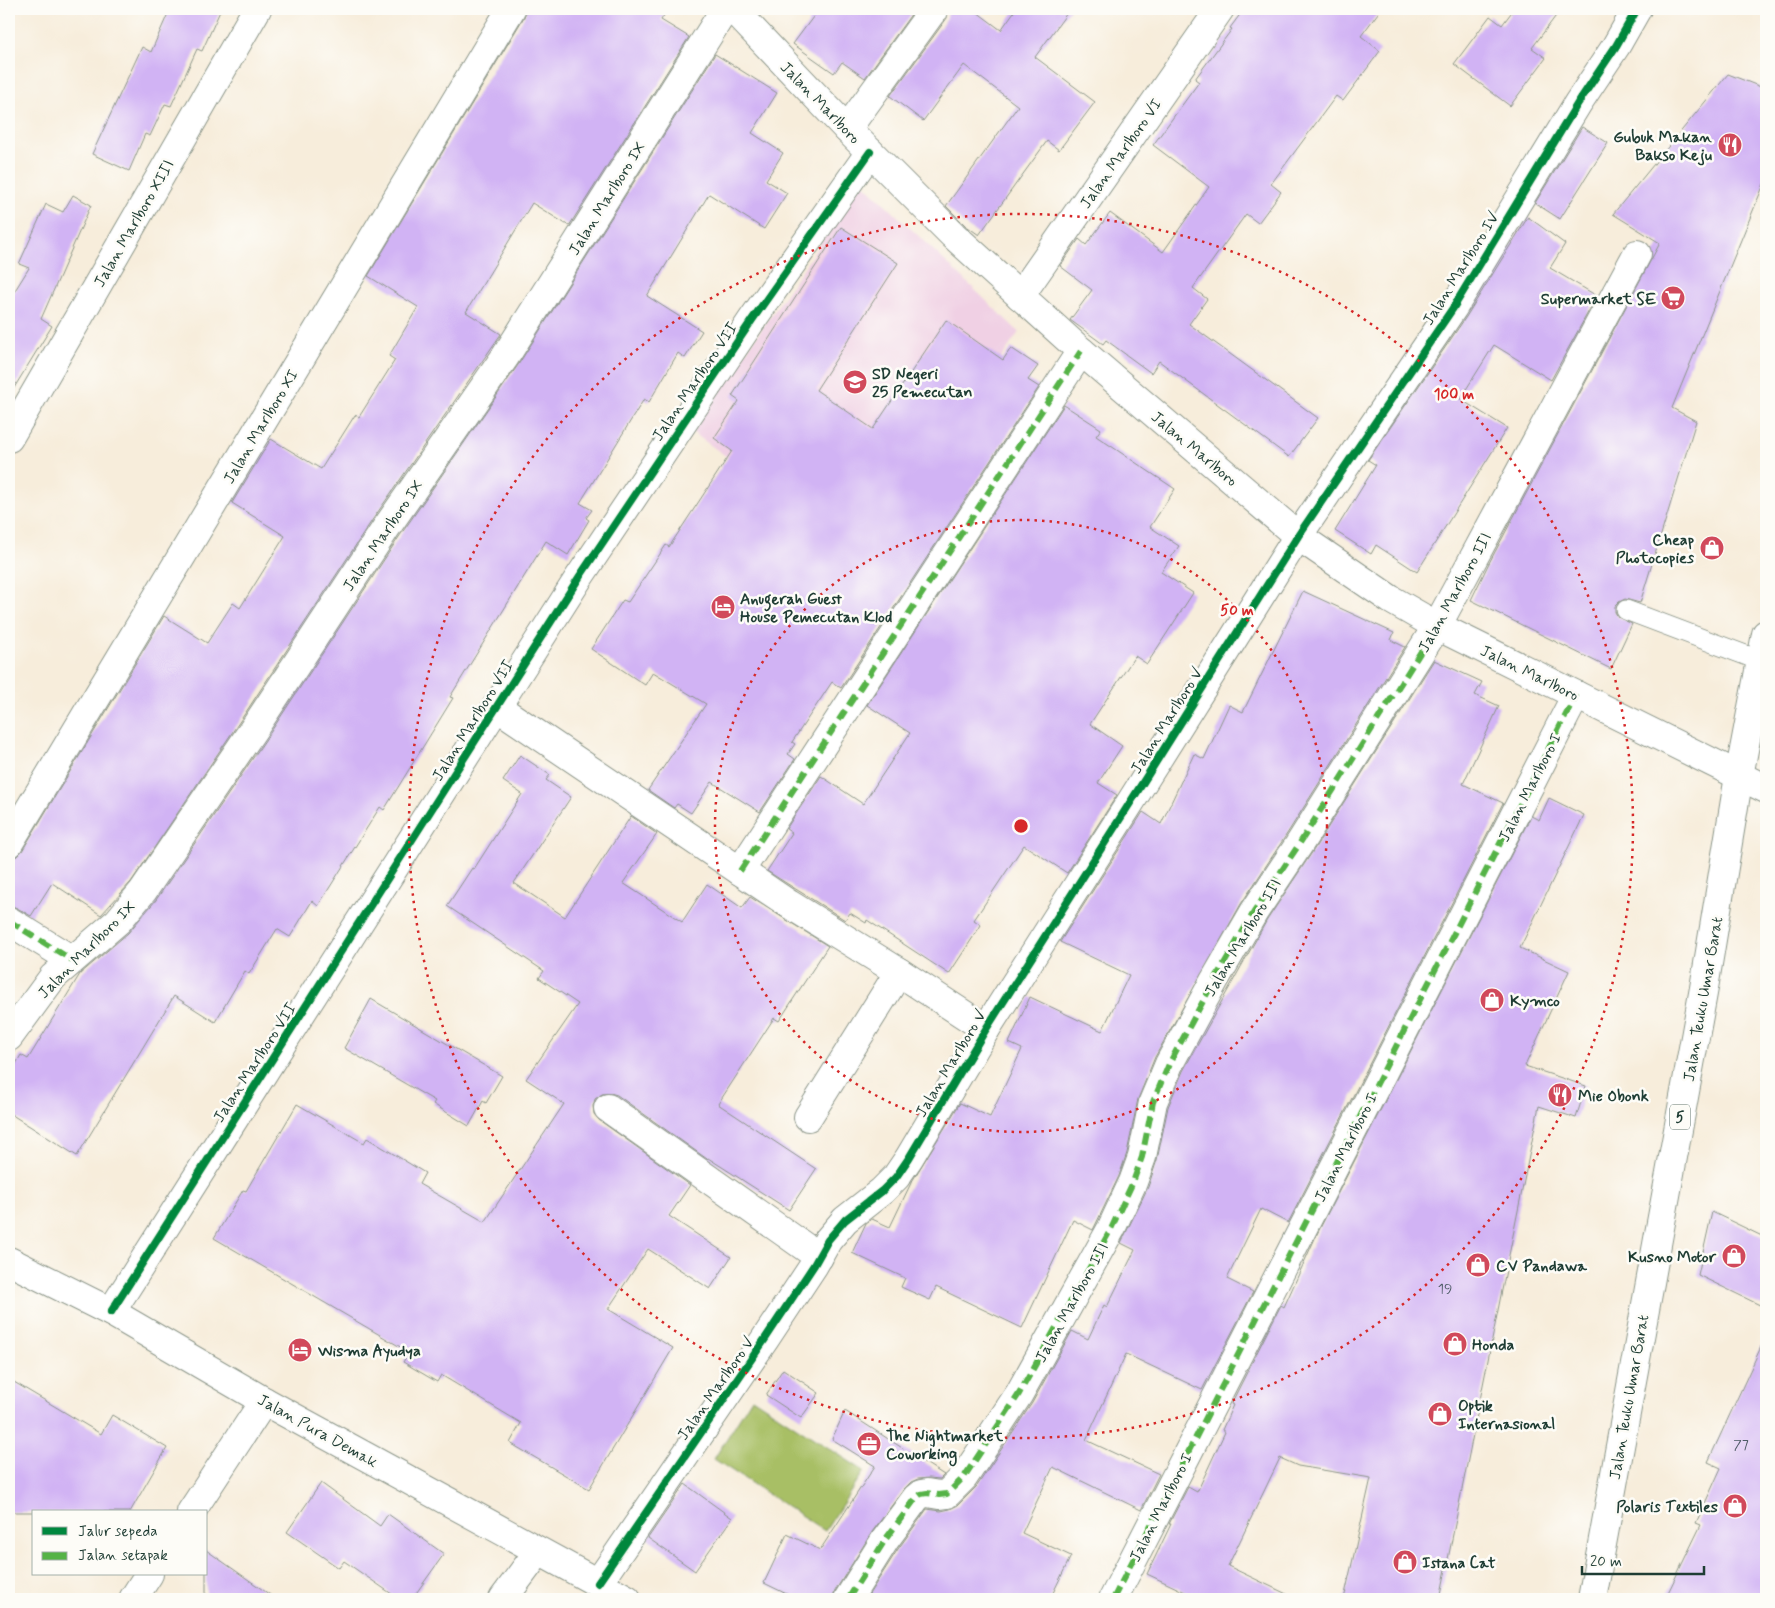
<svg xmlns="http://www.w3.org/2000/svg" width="1775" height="1608" font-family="Mynerve,sans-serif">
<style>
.built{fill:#f0d0e4}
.green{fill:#a8bf65;stroke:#647e4c}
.building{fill:#d1b3f4}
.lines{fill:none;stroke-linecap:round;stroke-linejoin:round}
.service-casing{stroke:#8b9588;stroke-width:21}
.minor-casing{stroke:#8b9588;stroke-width:30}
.trunk-casing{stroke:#8b9588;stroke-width:30}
.service{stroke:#fff;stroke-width:19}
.minor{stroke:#fff;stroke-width:28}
.trunk{stroke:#fff;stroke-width:28}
.quiet{stroke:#55b346;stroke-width:6;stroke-dasharray:12 6;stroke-linecap:butt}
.cycleway-casing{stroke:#fdfcf7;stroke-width:11}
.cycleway{stroke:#00873e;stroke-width:8}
.ring{fill:none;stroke:#d62828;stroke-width:2.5;stroke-dasharray:2.5 5}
.labels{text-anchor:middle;stroke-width:5;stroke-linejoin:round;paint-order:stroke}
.number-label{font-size:14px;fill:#4c5a64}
.shield{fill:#fdfcf7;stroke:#62766e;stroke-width:1}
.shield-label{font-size:15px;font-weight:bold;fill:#1f3d34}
.street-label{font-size:16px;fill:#1f3d34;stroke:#fdfcf7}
.poi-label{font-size:16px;font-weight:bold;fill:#1f3d34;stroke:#fdfcf7;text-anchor:start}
.centre{fill:#d62828;stroke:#fdfcf7;stroke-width:2.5}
.ring-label{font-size:15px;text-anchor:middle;font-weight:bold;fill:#d62828;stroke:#fdfcf7;stroke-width:5;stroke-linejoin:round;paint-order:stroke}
</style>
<rect width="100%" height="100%" fill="#fdfcf7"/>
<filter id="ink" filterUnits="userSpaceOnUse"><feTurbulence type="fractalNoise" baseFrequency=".02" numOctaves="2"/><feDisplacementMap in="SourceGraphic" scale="10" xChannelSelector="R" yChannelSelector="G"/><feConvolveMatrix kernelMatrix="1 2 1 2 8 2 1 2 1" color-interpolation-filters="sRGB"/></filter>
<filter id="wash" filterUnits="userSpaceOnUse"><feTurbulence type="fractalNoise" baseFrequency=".0096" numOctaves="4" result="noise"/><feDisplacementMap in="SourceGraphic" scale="20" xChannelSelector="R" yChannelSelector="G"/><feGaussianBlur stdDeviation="1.12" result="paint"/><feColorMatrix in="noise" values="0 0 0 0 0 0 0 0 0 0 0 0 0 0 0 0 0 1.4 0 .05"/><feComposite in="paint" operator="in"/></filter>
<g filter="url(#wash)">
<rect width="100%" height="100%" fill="#f7eddb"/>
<!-- built -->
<polygon class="built" points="862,182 1019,332 867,556 692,432"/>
<!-- green -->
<polygon class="green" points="752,1398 864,1471 825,1531 714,1459"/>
<g id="blocks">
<!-- building -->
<g class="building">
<polygon points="170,9 221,9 202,51 197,49 171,106 165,104 150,136 145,134 129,171 92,154 142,47 151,52"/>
<polygon points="527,9 668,9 661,20 689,37 569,226 532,203 466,312 501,334 373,519 244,715 131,882 101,915 52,883 31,916 17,908 9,905 9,864 13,858 17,856 22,851 164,616 207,643 233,603 240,608 285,536 232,503 271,439 321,469 355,415 359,417 395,360 389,356 418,307 368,276 524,17"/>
<polygon points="819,9 915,9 865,78 842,62 834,73 793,44"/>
<polygon points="949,9 973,9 1001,30 1016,9 1070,9 1035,57 1095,102 1059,150 1047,141 979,235 965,225 946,206 1018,106 964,65 923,121 890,96 947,18"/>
<polygon points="1244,9 1381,9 1361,36 1380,51 1343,101 1336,96 1271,184 1281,192 1258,223 1246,214 1193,288 1207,299 1189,324 1318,418 1289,457 1159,361 1151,373 1106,340 1103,344 1070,320 1092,290 1060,266 1079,239 1086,245 1110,213 1163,252 1209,187 1153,145 1199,82 1195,79 1232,29 1230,28"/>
<polygon points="1514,9 1561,9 1532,48 1546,58 1510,106 1454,64 1490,16 1502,25"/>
<polygon points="715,54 777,93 752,133 783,153 766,180 787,193 764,229 709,194 647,296 702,331 685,358 678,353 649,402 644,399 580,503 592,510 586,518 589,520 568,555 546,541 450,697 453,698 384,810 380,807 318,906 312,901 290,937 277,929 249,974 245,971 215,1022 174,996 77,1156 9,1113 9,1076 21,1055 28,1059 80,974 128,933 156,900 270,733 399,537 518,365"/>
<polygon points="1728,74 1766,89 1766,179 1672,408 1696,421 1640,603 1625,599 1619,602 1615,606 1615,612 1618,617 1632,624 1611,669 1471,600 1488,565 1660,243 1613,214"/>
<polygon points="1582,127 1608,143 1560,219 1535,203"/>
<polygon points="73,195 91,205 41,319 52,326 9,396 9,300 29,268 19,264 46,204 63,212"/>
<polygon points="1528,217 1565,244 1550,268 1597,296 1551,380 1494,345 1460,399 1507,428 1417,572 1376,545 1371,554 1335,531 1376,465 1368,460 1466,317"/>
<polygon points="841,227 898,263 816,390 873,429 946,320 1003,360 1011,348 1038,366 1028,380 1039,387 841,688 832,682 792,742 795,744 788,754 795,759 760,812 712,782 691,813 677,804 674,808 648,790 706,704 653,672 645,685 591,649 623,600 628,602 666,545 669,547 732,451 714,438 739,401 732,396"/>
<polygon points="1064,405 1101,429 1096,436 1175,489 1150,527 1179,546 1161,572 1193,593 1147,664 1135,656 1090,724 1122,746 1098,783 1117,795 1067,873 1024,845 974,920 981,925 949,974 867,920 866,923 850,913 845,920 767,871 792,833 786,829 821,776 863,804 910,733 867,705"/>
<polygon points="1303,591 1394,633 1391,640 1405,647 1285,837 1241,904 1155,1057 1138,1099 1127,1153 1119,1176 1093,1230 1073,1220 1022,1328 936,1287 930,1300 901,1287 905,1278 852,1253 866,1223 872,1219 890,1227 911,1183 960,1103 990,1117 1022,1049 1009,1043 1030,997 1102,1031 1129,975 1060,942 1143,812 1161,824 1194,754 1204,759 1229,705 1243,712"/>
<polygon points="1434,660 1482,682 1475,695 1499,706 1463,784 1503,803 1288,1223 1261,1209 1227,1279 1253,1292 1202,1390 1126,1354 1086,1440 1159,1474 1141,1510 1053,1467 1022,1533 1071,1556 1050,1599 866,1599 898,1549 927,1509 941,1511 950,1509 958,1505 977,1486 1032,1403 1072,1331 1088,1339 1104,1305 1107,1307 1135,1250 1121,1243 1148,1187 1157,1160 1168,1107 1183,1071 1267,920 1311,854"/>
<polygon points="520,755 550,775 546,780 571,797 514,883 565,917 631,816 657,834 623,883 682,922 707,884 742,908 750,897 828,946 779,1021 774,1018 718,1104 816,1169 789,1210 708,1158 707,1159 617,1095 610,1093 602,1094 595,1099 593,1106 594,1114 599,1120 690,1185 669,1216 731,1257 710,1289 648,1249 608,1309 673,1348 589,1489 510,1443 521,1423 441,1375 437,1382 403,1362 409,1352 214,1238 243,1190 246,1191 297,1104 364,1143 367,1138 425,1173 419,1184 485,1222 564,1104 526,1079 578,1004 539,978 544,971 447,906 472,868 474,869 522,794 503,781"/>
<polygon points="1549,798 1584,815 1520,948 1569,971 1525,1066 1586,1086 1576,1118 1539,1106 1440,1599 1344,1599 1371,1478 1298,1466 1280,1458 1228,1566 1297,1599 1200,1599 1147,1574 1171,1524 1169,1524 1188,1487 1197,1492 1225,1432 1222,1430 1233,1405 1231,1404 1281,1305 1284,1307 1316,1236 1531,816 1539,820"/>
<polygon points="371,999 502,1076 486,1103 483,1101 469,1126 433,1104 435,1101 344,1048"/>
<polygon points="1712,1212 1766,1238 1766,1308 1698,1275"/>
<polygon points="1766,1336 1766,1599 1665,1599 1701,1525 1696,1523 1721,1468 1708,1462"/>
<polygon points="783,1369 819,1393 801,1418 766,1395"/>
<polygon points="9,1379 101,1434 112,1415 167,1448 130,1512 9,1512"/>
<polygon points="845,1411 944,1475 940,1479 929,1478 918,1479 911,1482 904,1489 872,1532 835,1591 833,1599 797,1599 764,1583 787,1534 820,1550 875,1466 832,1439"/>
<polygon points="321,1483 380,1526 388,1514 444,1554 412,1599 399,1599 344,1561 339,1568 287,1532"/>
<polygon points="685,1484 732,1518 695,1571 648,1538"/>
<polygon points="206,1550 276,1599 206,1599"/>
</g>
</g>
</g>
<g filter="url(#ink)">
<use href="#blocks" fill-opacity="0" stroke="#8b9588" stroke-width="1"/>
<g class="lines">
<defs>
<polyline id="service" points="1626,610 1761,661"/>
<g id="minor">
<polyline points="733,9 847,129 953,235 1081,351 1298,536 1390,599 1437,626 1766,789"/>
<polyline points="847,129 934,9"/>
<polyline points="1020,296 1220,9"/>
<polyline points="9,438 257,9"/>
<polyline points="497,707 789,904 899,972 808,1117"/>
<polyline points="9,843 511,9"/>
<polyline points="740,871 1081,351"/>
<polyline points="9,921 72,960"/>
<polyline points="899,972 986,1029"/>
<polyline points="9,1037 53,977 118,921 143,891 257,724 386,528 505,357 725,9"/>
<polyline points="608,1108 819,1257"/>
<polyline points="9,1261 111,1312 264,1401 627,1599"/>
<polyline points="111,1312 580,576 752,320 870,152"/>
<polyline points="191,1512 264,1401"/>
<polyline points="598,1583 765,1339 814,1265 828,1240 845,1220 882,1191 896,1177 909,1158 986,1029 1130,803 1298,536 1453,308 1578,103 1616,46 1637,9"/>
<polyline points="133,1599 149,1574"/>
<polyline points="503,1599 538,1552"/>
<polyline points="848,1599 885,1540 916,1498 921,1494 927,1493 939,1495 947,1494 964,1477 1019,1394 1111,1229 1133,1182 1142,1157 1153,1102 1169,1064 1214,981 1254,912 1298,846 1437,626 1637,254"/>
<polyline points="1113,1599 1576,695"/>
</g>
<polyline id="trunk" points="1592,1599 1704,988 1739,776 1766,634"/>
</defs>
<!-- service casing -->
<use href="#service" class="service-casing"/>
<!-- minor casing -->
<use href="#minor" class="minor-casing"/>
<!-- trunk casing -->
<use href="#trunk" class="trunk-casing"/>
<!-- service -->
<use href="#service" class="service"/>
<!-- minor -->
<use href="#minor" class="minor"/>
<!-- trunk -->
<use href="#trunk" class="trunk"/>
<!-- quiet -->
<g class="quiet">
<polyline points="740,871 1081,351"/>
<polyline points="9,921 72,960"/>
<polyline points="848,1599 885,1540 916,1498 921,1494 927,1493 939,1495 947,1494 964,1477 1019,1394 1111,1229 1133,1182 1142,1157 1153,1102 1169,1064 1214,981 1254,912 1298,846 1437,626"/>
<polyline points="1113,1599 1576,695"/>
</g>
<defs>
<g id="cycleway">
<polyline points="111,1312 580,576 752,320 870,152"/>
<polyline points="598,1583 765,1339 814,1265 828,1240 845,1220 882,1191 896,1177 909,1158 986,1029 1130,803 1298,536 1453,308 1578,103 1616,46 1637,9"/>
</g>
</defs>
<!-- cycleway casing -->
<use href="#cycleway" class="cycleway-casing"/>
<!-- cycleway -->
<use href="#cycleway" class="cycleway"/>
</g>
</g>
<!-- distance rings -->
<g class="ring">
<circle cx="1021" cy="826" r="306"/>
<circle cx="1021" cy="826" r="612"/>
</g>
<!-- icons -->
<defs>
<symbol id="restaurant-disc" viewBox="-11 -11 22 22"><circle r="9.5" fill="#d1495b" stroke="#fdfcf7"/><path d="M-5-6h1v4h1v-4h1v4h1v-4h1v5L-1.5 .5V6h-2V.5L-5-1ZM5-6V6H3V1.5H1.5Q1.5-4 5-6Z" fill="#fff"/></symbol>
<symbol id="supermarket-disc" viewBox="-11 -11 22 22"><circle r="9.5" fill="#d1495b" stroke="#fdfcf7"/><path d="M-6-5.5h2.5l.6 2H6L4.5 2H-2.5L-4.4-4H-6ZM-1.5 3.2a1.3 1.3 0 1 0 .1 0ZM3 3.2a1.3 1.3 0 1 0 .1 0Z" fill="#fff"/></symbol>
<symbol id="school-disc" viewBox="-11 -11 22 22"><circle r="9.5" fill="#d1495b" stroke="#fdfcf7"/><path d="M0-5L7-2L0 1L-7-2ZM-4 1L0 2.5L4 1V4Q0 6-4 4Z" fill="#fff"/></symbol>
<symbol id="shop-disc" viewBox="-11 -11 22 22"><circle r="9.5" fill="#d1495b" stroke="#fdfcf7"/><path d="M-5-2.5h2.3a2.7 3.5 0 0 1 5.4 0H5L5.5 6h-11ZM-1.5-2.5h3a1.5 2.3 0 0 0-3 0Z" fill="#fff"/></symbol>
<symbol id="hotel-disc" viewBox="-11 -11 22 22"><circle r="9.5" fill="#d1495b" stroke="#fdfcf7"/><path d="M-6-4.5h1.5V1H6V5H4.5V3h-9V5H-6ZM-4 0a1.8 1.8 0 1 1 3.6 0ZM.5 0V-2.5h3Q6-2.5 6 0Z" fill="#fff"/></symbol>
<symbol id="office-disc" viewBox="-11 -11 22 22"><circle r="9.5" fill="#d1495b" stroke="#fdfcf7"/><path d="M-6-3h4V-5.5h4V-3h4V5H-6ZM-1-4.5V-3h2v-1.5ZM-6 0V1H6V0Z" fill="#fff"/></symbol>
</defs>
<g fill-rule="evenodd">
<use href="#restaurant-disc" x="1716" y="131" width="28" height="28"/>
<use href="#supermarket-disc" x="1659" y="284" width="28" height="28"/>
<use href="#school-disc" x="841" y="368" width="28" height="28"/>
<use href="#shop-disc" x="1698" y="534" width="28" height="28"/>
<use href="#hotel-disc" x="709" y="593" width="28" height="28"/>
<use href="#shop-disc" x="1478" y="986" width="28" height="28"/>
<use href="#restaurant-disc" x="1546" y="1081" width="28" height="28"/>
<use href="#shop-disc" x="1720" y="1242" width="28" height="28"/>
<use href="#shop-disc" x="1464" y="1251" width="28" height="28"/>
<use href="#shop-disc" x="1441" y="1330" width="28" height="28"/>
<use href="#hotel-disc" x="286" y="1336" width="28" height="28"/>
<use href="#shop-disc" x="1426" y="1400" width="28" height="28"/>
<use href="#office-disc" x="855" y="1430" width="28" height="28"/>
<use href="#shop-disc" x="1721" y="1492" width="28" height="28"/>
<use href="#shop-disc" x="1391" y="1548" width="28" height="28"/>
</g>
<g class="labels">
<!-- number labels -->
<g class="number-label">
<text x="1445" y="1293">19</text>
<text x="1741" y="1449">77</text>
</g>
<!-- shield labels -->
<rect class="shield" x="1670" y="1104.5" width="20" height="25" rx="4"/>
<g class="shield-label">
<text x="1680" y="1122">5</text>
</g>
<!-- street labels -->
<g class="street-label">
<text transform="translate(821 102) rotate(46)" y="6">Jalan Marlboro</text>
<text transform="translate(1120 153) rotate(-55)" y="6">Jalan Marlboro VI</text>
<text transform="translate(606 198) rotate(-58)" y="6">Jalan Marlboro IX</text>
<text transform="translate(133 223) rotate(-60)" y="6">Jalan Marlboro XIII</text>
<text transform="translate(1460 268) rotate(-58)" y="6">Jalan Marlboro IV</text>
<text transform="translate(694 381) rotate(-56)" y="6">Jalan Marlboro VII</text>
<text transform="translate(260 426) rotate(-59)" y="6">Jalan Marlboro XI</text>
<text transform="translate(1195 448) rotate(40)" y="6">Jalan Marlboro</text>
<text transform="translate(382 535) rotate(-56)" y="6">Jalan Marlboro IX</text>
<text transform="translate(1454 592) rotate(-61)" y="6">Jalan Marlboro III</text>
<text transform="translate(1530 672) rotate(26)" y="6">Jalan Marlboro</text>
<text transform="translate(472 720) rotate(-58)" y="6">Jalan Marlboro VII</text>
<text transform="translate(1166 720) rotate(-58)" y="6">Jalan Marlboro V</text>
<text transform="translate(1529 787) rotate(-63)" y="6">Jalan Marlboro I</text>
<text transform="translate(1242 937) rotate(-59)" y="6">Jalan Marlboro III</text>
<text transform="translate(86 949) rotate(-45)" y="6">Jalan Marlboro IX</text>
<text transform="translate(1702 999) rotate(-80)" y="6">Jalan Teuku Umar Barat</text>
<text transform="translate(254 1062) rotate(-57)" y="6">Jalan Marlboro VII</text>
<text transform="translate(950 1063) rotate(-59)" y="6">Jalan Marlboro V</text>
<text transform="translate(1345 1147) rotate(-63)" y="6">Jalan Marlboro I</text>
<text transform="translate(1071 1302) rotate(-61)" y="6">Jalan Marlboro III</text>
<text transform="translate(715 1388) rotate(-55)" y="6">Jalan Marlboro V</text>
<text transform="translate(1628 1397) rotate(-80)" y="6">Jalan Teuku Umar Barat</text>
<text transform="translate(318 1430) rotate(29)" y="6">Jalan Pura Demak</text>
<text transform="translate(1160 1507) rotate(-63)" y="6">Jalan Marlboro I</text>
</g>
<!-- poi labels -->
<g class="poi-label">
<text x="1712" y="142" text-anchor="end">Gubuk Makan<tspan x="1712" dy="18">Bakso Keju</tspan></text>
<text x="1656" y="304" text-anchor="end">Supermarket SE</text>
<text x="872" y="379">SD Negeri<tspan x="872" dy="18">25 Pemecutan</tspan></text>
<text x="1694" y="545" text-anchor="end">Cheap<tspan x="1694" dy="18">Photocopies</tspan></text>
<text x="740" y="604">Anugerah Guest<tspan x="740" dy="18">House Pemecutan Klod</tspan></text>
<text x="1510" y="1006">Kymco</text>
<text x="1578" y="1101">Mie Obonk</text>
<text x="1716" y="1262" text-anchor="end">Kusno Motor</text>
<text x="1496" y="1271">CV Pandawa</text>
<text x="1472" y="1350">Honda</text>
<text x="318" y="1356">Wisma Ayudya</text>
<text x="1458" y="1411">Optik<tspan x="1458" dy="18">Internasional</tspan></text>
<text x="886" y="1441">The Nightmarket<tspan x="886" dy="18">Coworking</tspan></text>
<text x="1718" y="1512" text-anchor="end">Polaris Textiles</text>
<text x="1422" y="1568">Istana Cat</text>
</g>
</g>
<circle cx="1021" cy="826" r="8" class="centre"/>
<g class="ring-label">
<text x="1454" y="399">100 m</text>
<text x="1237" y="615">50 m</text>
</g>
<!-- margin -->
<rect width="1775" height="1608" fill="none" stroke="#fdfcf7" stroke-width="30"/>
<!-- legend -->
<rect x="32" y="1510" width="175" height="65" fill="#fdfcf7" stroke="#a4b0a9"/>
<rect x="42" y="1527" width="25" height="8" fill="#00873e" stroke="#a4b0a9"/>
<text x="78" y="1536" font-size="15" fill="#1f3d34">Jalur sepeda</text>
<rect x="42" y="1552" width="25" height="8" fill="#55b346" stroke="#a4b0a9"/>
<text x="78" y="1560" font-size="15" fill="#1f3d34">Jalan setapak</text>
<!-- scale -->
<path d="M1582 1566v8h122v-8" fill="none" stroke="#1f3d34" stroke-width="2.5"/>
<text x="1590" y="1566" font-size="15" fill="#1f3d34" stroke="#fdfcf7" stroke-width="4" paint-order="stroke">20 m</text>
</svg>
